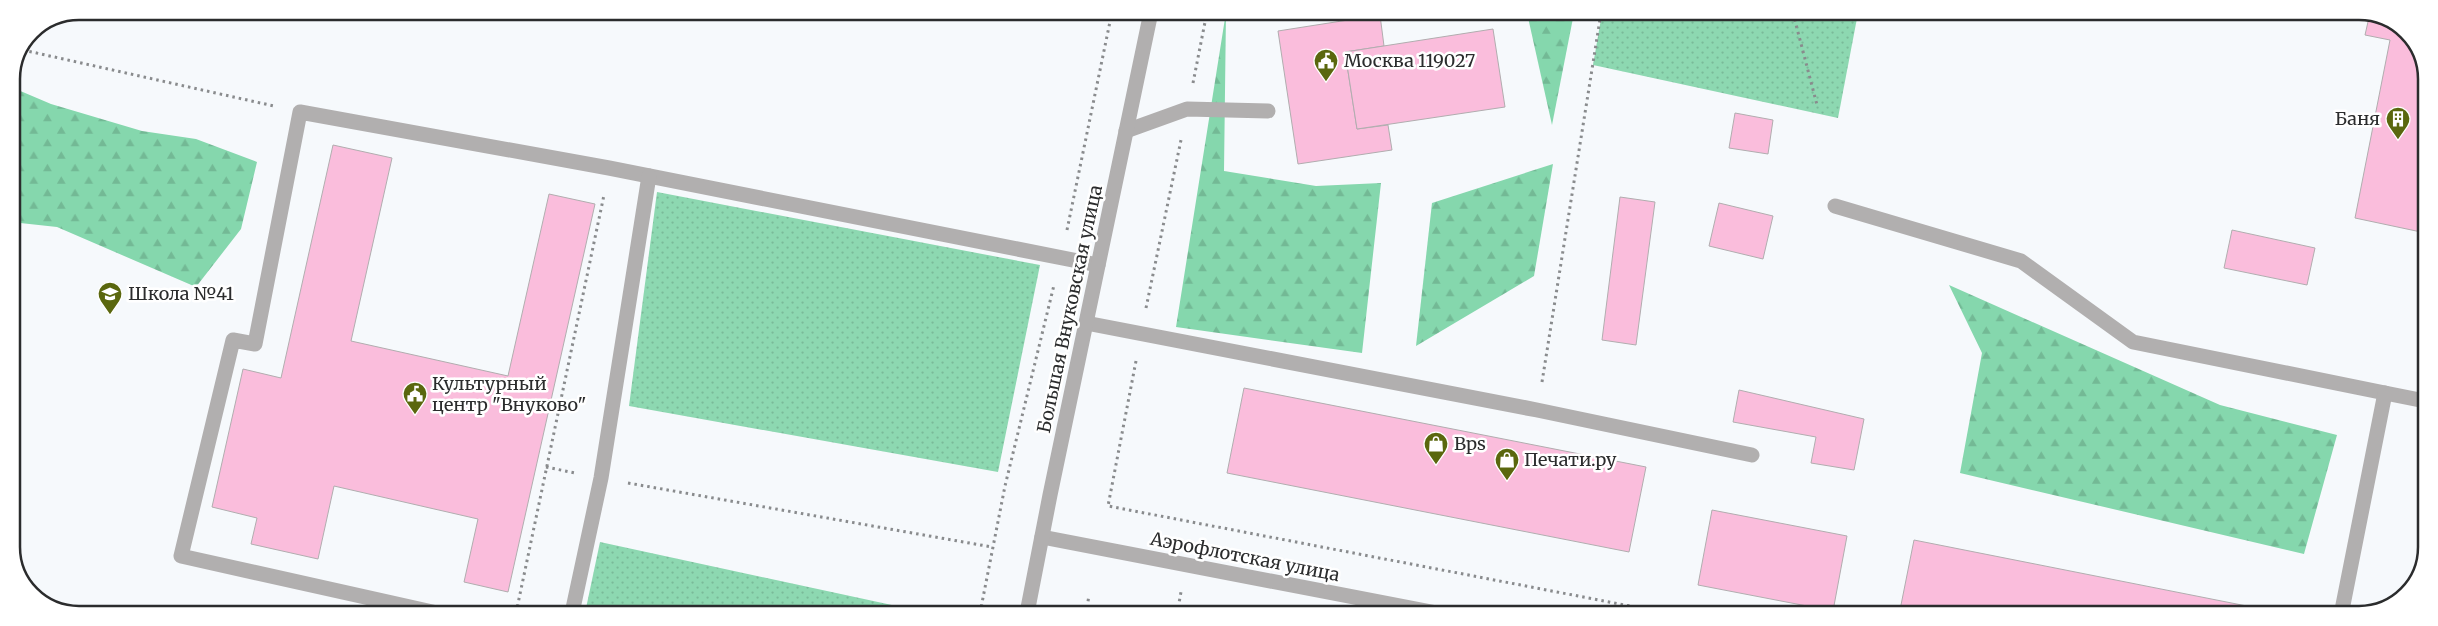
<svg xmlns="http://www.w3.org/2000/svg" width="2438" height="626" font-family="Merriweather,serif">
<style>
.green{fill:url(#green-dots)}
.forest{fill:url(#forest-firs)}
.building{fill:#fabddc;stroke:#b1adaf}
.lines{fill:none;stroke-linecap:round;stroke-linejoin:round}
.path{stroke:#898b8d;stroke-width:3;stroke-dasharray:2.5 4;stroke-linecap:butt}
.lane{stroke:#b1afaf;stroke-width:15}
.street{stroke:#b1afaf;stroke-width:15}
.labels{text-anchor:middle;stroke-width:5;stroke-linejoin:round;paint-order:stroke}
.poi-label{font-size:18px;fill:#2b2c2d;stroke:#fff;text-anchor:start}
.street-label{font-size:18px;fill:#2b2c2d;stroke:#fff}
.rim{fill:none;stroke:#2b2c2d;stroke-width:2.5}
</style>
<defs>
<pattern id="green-dots" width="8" height="8" patternUnits="userSpaceOnUse" patternTransform="scale(1.25)"><rect width="8" height="8" fill="#8dd8b1"/><path d="M2 2h.1M6 6h.1" fill="none" stroke="#7aba99" stroke-width="1.8" stroke-linecap="round"/></pattern>
<pattern id="forest-firs" width="22" height="20" patternUnits="userSpaceOnUse" patternTransform="scale(1.25)"><rect width="22" height="20" fill="#85d7ad"/><path d="M5 1l3.5 6h-7zM16 11l3.5 6h-7z" fill="#73b995"/></pattern>
</defs>
<rect width="100%" height="100%" fill="#f6f9fc"/>
<!-- green -->
<g class="green">
<polygon points="1602,13 1858,13 1838,118 1593,65"/>
<polygon points="657,192 1040,265 998,472 629,406"/>
<polygon points="600,542 929,613 585,613"/>
</g>
<!-- forest -->
<g class="forest">
<polygon points="1226,12 1224,171 1316,186 1381,183 1362,353 1176,327"/>
<polygon points="1527,13 1574,13 1552,125"/>
<polygon points="11,87 51,104 142,131 196,139 257,162 241,229 196,287 57,227 11,222"/>
<polygon points="1553,164 1534,276 1416,346 1432,203"/>
<polygon points="1949,285 2220,405 2337,435 2304,554 1960,473 1982,353"/>
</g>
<!-- building -->
<g class="building">
<polygon points="2370,13 2377,13 2410,34 2427,74 2426,206 2421,232 2355,218 2390,40 2365,35"/>
<polygon points="1380,15 1384,46 1345,52 1357,129 1388,125 1392,150 1298,164 1278,31"/>
<polygon points="1493,29 1505,107 1357,129 1345,52"/>
<polygon points="1735,113 1773,120 1768,154 1729,148"/>
<polygon points="333,145 392,158 351,341 508,376 549,194 595,204 508,592 464,582 478,519 334,486 318,559 251,544 257,518 212,507 243,369 281,378"/>
<polygon points="1620,197 1655,202 1636,345 1602,340"/>
<polygon points="1719,203 1773,216 1763,259 1709,246"/>
<polygon points="2232,230 2315,248 2307,285 2224,268"/>
<polygon points="1244,388 1646,467 1629,552 1227,473"/>
<polygon points="1739,390 1864,419 1854,470 1811,463 1816,437 1733,422"/>
<polygon points="1712,510 1847,536 1833,611 1698,585"/>
<polygon points="1914,540 2292,615 1923,614 1900,610"/>
</g>
<g class="lines">
<!-- path -->
<g class="path">
<polyline points="1793,13 1817,105"/>
<polyline points="23,50 274,106"/>
<polyline points="1193,83 1207,12"/>
<polyline points="1067,230 1112,12"/>
<polyline points="1146,308 1181,140"/>
<polyline points="1136,361 1108,506 1672,614"/>
<polyline points="1542,382 1601,13"/>
<polyline points="546,467 575,473"/>
<polyline points="628,483 992,547"/>
<polyline points="516,613 604,195"/>
<polyline points="980,613 1005,486 1054,285"/>
<polyline points="1086,614 1089,595"/>
<polyline points="1177,614 1181,592"/>
</g>
<!-- lane -->
<g class="lane">
<polyline points="1126,131 1187,109 1268,111"/>
<polyline points="1835,206 2021,261 2133,342 2385,393"/>
<polyline points="1086,323 1537,410 1752,455"/>
<polyline points="437,613 181,556 233,340 255,344 300,112 609,168 1098,265"/>
<polyline points="572,613 601,478 649,176"/>
<polyline points="2341,615 2385,393 2425,401"/>
</g>
<!-- street -->
<g class="street">
<polyline points="1042,537 1442,614"/>
<polyline points="1027,613 1050,495 1151,12"/>
</g>
</g>
<!-- icons -->
<defs>
<symbol id="civic-pin" viewBox="-11 -11 22 30"><path d="M0 17L-7.5 6A9.5 9.5 0 1 1 7.5 6Z" fill="#5a670e" stroke="#fff"/><path d="M-.6-6.5H3V-4.5H.6V-3L4-1V1h2V6H-6V1h2V-1L-.6-3ZM-1.2 2.5V6h2.4V2.5Z" fill="#fff"/></symbol>
<symbol id="building-pin" viewBox="-11 -11 22 30"><path d="M0 17L-7.5 6A9.5 9.5 0 1 1 7.5 6Z" fill="#5a670e" stroke="#fff"/><path d="M-4-6H4V6H1V3H-1V6H-4ZM-2.5-4.3h1.7v1.8h-1.7ZM.8-4.3h1.7v1.8H.8ZM-2.5-1h1.7V.8h-1.7ZM.8-1h1.7V.8H.8Z" fill="#fff"/></symbol>
<symbol id="school-pin" viewBox="-11 -11 22 30"><path d="M0 17L-7.5 6A9.5 9.5 0 1 1 7.5 6Z" fill="#5a670e" stroke="#fff"/><path d="M0-5L7-2L0 1L-7-2ZM-4 1L0 2.5L4 1V4Q0 6-4 4Z" fill="#fff"/></symbol>
<symbol id="shop-pin" viewBox="-11 -11 22 30"><path d="M0 17L-7.5 6A9.5 9.5 0 1 1 7.5 6Z" fill="#5a670e" stroke="#fff"/><path d="M-5-2.5h2.3a2.7 3.5 0 0 1 5.4 0H5L5.5 6h-11ZM-1.5-2.5h3a1.5 2.3 0 0 0-3 0Z" fill="#fff"/></symbol>
</defs>
<g fill-rule="evenodd">
<use href="#civic-pin" x="1312" y="47" width="28" height="38"/>
<use href="#building-pin" x="2384" y="105" width="28" height="38"/>
<use href="#school-pin" x="96" y="280" width="28" height="38"/>
<use href="#civic-pin" x="401" y="380" width="28" height="38"/>
<use href="#shop-pin" x="1422" y="430" width="28" height="38"/>
<use href="#shop-pin" x="1493" y="446" width="28" height="38"/>
</g>
<g class="labels">
<!-- poi labels -->
<g class="poi-label">
<text x="1344" y="67">Москва 119027</text>
<text x="2380" y="125" text-anchor="end">Баня</text>
<text x="128" y="300">Школа №41</text>
<text x="432" y="390">Культурный<tspan x="432" dy="21">центр "Внуково"</tspan></text>
<text x="1454" y="450">Bps</text>
<text x="1524" y="466">Печати.ру</text>
</g>
<!-- street labels -->
<g class="street-label">
<text transform="translate(1070 309) rotate(-78)" y="6">Большая Внуковская улица</text>
<text transform="translate(1245 557) rotate(11)" y="6">Аэрофлотская улица</text>
</g>
</g>
<!-- crop -->
<path d="M0 0H2438V626H0ZM79 20H2359A59 59 0 0 1 2418 79V547A59 59 0 0 1 2359 606H79A59 59 0 0 1 20 547V79A59 59 0 0 1 79 20Z" fill="#fff" fill-rule="evenodd"/>
<path class="rim" d="M79 20H2359A59 59 0 0 1 2418 79V547A59 59 0 0 1 2359 606H79A59 59 0 0 1 20 547V79A59 59 0 0 1 79 20Z"/>
</svg>
